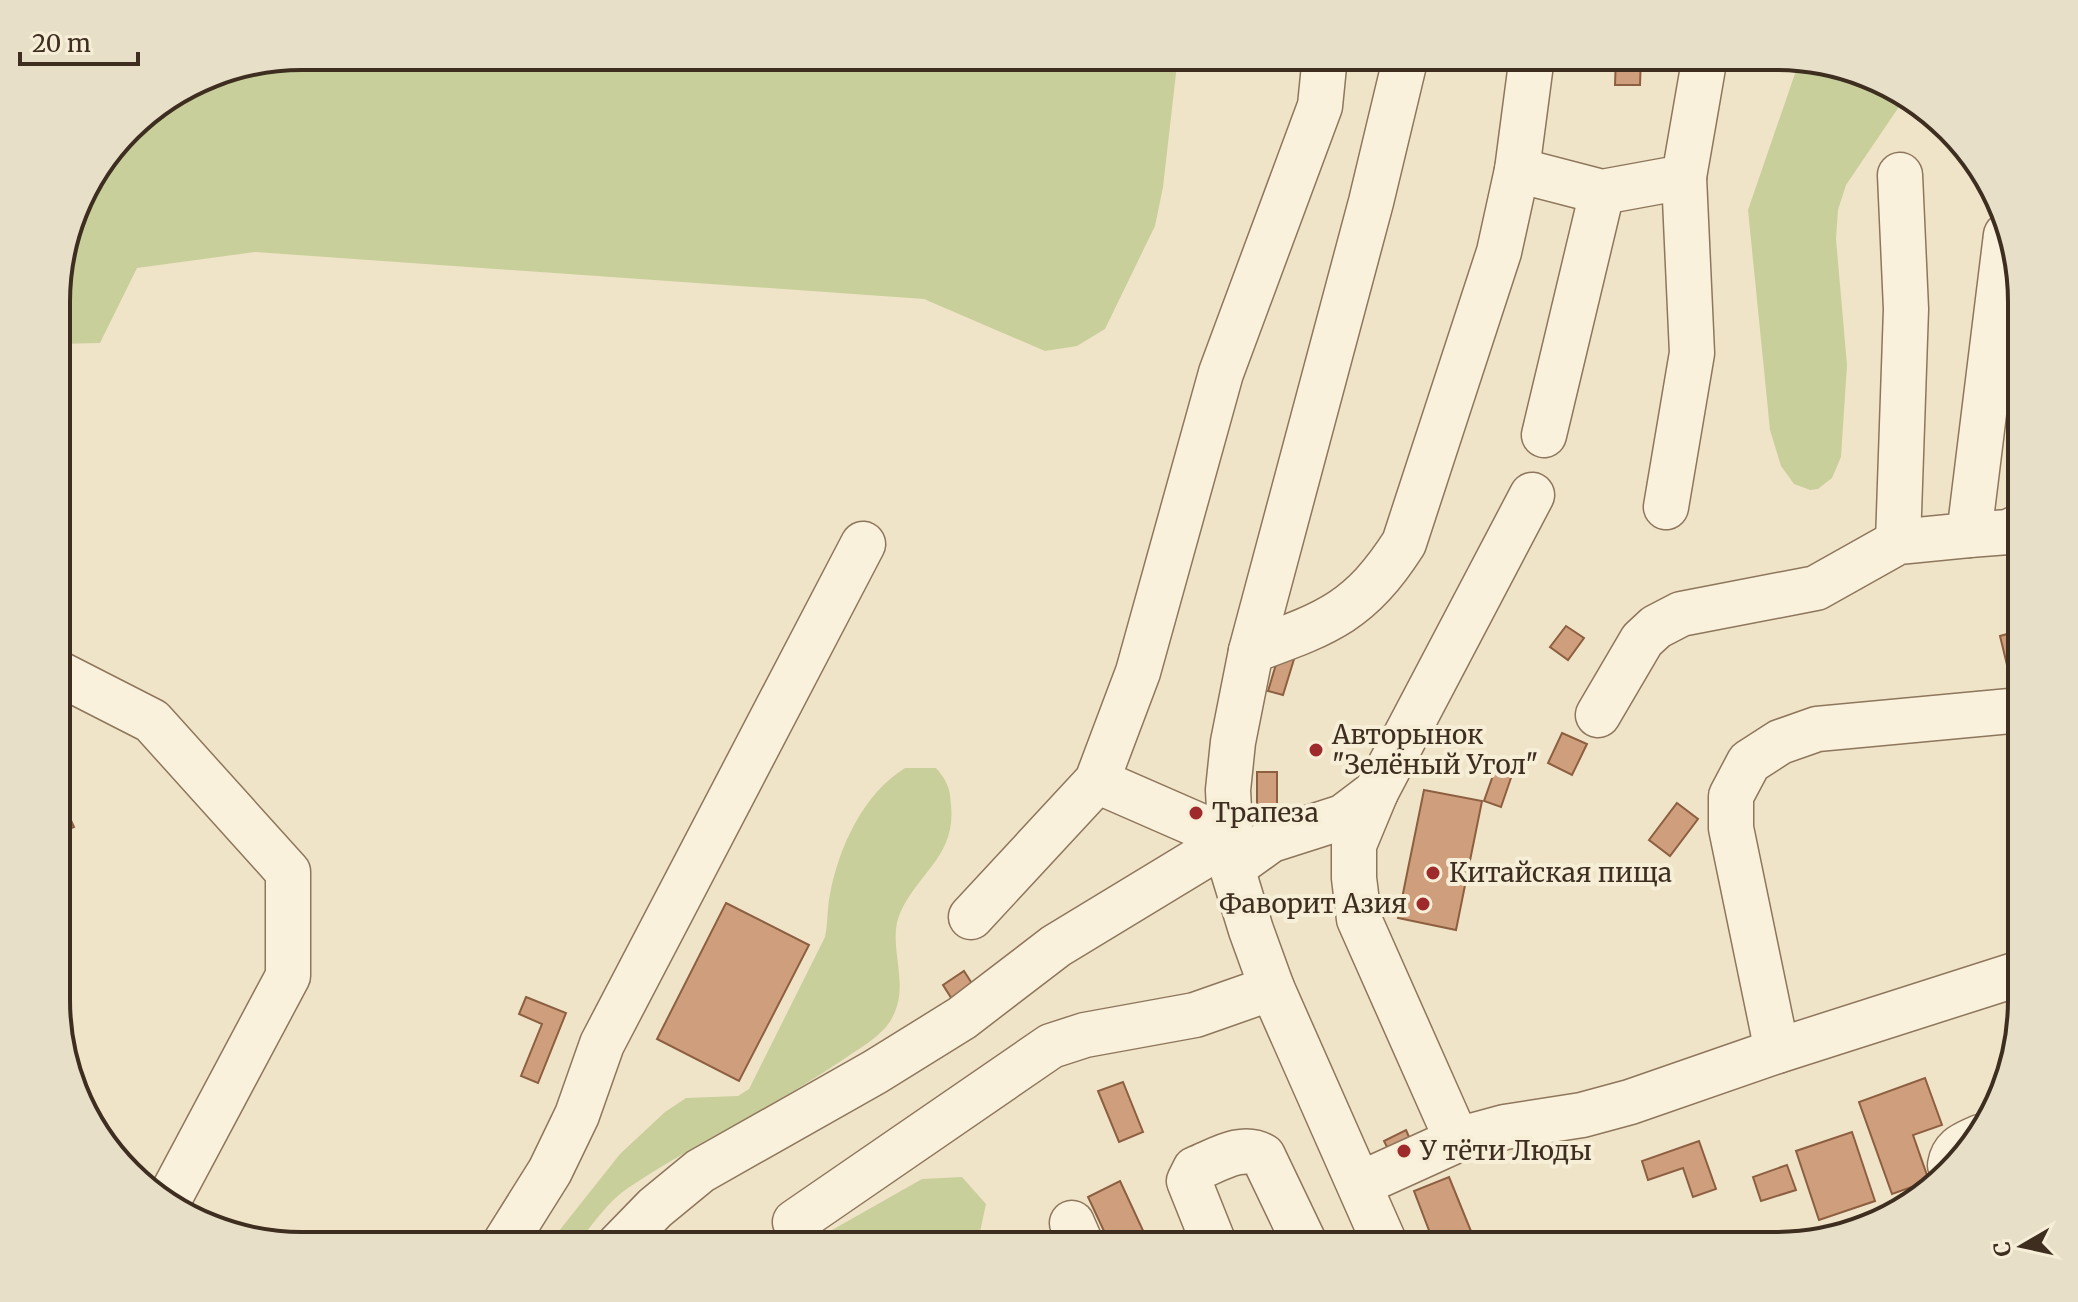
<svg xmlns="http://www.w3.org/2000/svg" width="2078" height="1302" font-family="Merriweather,serif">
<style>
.green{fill:#c9cf9b}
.building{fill:#cf9f7d;stroke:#8d5f41;stroke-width:2}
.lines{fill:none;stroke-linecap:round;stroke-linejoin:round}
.minor-casing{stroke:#8d765c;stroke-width:47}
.minor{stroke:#faf1dc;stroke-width:44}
.poi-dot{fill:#9e2a2b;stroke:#f7eed8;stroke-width:3}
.labels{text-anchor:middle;stroke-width:8;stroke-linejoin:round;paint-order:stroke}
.poi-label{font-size:26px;fill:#3d2e20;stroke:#f7eed8;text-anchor:start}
.rim{fill:none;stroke:#3d2e20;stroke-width:4}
</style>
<rect width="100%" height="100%" fill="#f0e4c8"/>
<!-- green -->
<g class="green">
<polygon points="302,56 1178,56 1163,187 1155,226 1105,329 1077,346 1045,351 924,299 255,252 137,268 100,343 58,344 58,271 82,193 140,117 209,75"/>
<polygon points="1800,59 1840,65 1907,95 1846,185 1838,210 1836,239 1847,365 1841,457 1832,478 1818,489 1810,490 1794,484 1781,466 1770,430 1748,210"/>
<path d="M 905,768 L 936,768 C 947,781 950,787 951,805 C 956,855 920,871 901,911 C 885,944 912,982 892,1018 C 884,1034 862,1047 847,1057 C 777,1105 699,1141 628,1188 C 607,1202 591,1227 575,1246 L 547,1246 L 620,1154 L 665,1112 L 686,1098 L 738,1096 L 749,1089 L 825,937 C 828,923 827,908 830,894 C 839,847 863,794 905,768 Z"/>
<polygon points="962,1177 986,1204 977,1246 812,1246 832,1230 922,1179"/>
</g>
<!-- building -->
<g class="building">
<polygon points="1616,56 1641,56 1640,85 1615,85"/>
<polygon points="1566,626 1584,638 1568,660 1550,647"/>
<polygon points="2021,630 2021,665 2008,669 2000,636"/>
<polygon points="1280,651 1295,656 1283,695 1268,691"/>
<polygon points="1562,733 1587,744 1572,775 1548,763"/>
<polygon points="1496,767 1513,772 1501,807 1484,801"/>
<rect x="1257" y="772" width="20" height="38"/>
<polygon points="1424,790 1482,801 1456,930 1398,918"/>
<polygon points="58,792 74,827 58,834"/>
<polygon points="1677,803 1698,819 1670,856 1649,840"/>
<polygon points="726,903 809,945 739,1081 657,1039"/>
<polygon points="964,971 978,993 957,1007 943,985"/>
<polygon points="526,997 566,1013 538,1083 521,1076 542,1024 519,1014"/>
<polygon points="1925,1078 1942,1125 1913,1135 1929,1181 1892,1194 1859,1102"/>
<polygon points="1123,1082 1143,1132 1119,1142 1098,1091"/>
<polygon points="1406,1130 1415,1151 1394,1161 1384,1141"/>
<polygon points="1852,1132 1875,1201 1819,1220 1796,1151"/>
<polygon points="1699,1141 1716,1189 1693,1197 1683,1168 1648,1180 1642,1161"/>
<polygon points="1787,1165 1796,1190 1761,1201 1753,1177"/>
<polygon points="1449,1177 1475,1241 1465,1246 1435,1246 1414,1191"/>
<polygon points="1120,1181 1146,1237 1128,1246 1111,1246 1088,1197"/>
</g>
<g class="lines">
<defs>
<g id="minor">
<polyline points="1517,170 1602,192 1684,177 1705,56"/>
<polyline points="1544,435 1602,192"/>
<polyline points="1666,507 1692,353 1684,177"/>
<polyline points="1969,535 2008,532 2021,526"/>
<polyline points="1898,542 1906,309 1900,175"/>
<path d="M 1251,651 C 1327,623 1359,613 1404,543 L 1499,252 L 1517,170 L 1532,56"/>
<polyline points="58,673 152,721 288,872 288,976 166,1205"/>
<polyline points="1598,715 1642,640 1656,627 1681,614 1816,588 1898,542 1969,535 2006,235"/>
<polyline points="1376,792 1354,845 1354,878 1359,919 1457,1140 1505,1127 1582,1115 1630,1102 1777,1051 2021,973"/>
<polyline points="1232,868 1271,840 1343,817 1376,792 1532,495"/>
<polyline points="971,917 1097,781 1138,672 1221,373 1320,106 1325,56"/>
<polyline points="1777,1051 1731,828 1731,796 1749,762 1780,742 1817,729 2021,710"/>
<path d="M 1950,1165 C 1953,1147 1965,1144 1980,1137"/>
<polyline points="1360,1184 1457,1140"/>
<polyline points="795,1222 1051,1046 1085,1035 1195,1015 1272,988"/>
<polyline points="1072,1223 1082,1246"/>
<polyline points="503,1246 550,1171 577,1115 602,1044 863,544"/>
<polyline points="618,1246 655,1208 700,1171 875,1072 962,1018 1056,946 1229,841 1216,833 1097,781"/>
<path d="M 1215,1246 L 1189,1181 L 1195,1169 C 1216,1161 1242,1143 1263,1156 L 1306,1246"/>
<polyline points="1386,1246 1272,988 1251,930 1232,868 1228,790 1233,742 1251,651 1371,202 1406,56"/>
</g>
</defs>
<!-- minor casing -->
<use href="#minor" class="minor-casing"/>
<!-- minor -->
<use href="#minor" class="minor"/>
</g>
<!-- markers -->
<g class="poi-dot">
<circle cx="1316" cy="750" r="8"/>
<circle cx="1196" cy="813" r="8"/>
<circle cx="1433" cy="873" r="8"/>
<circle cx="1423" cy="904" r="8"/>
<circle cx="1404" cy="1151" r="8"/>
</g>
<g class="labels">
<!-- poi labels -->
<g class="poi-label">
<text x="1332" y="744">Авторынок<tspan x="1332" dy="30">"Зелёный Угол"</tspan></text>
<text x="1212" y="822">Трапеза</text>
<text x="1449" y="882">Китайская пища</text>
<text x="1407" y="913" text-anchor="end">Фаворит Азия</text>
<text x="1420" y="1160">У тёти Люды</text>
</g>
</g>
<!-- crop -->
<path d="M0 0H2078V1302H0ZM302 70H1776A232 232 0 0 1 2008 302V1000A232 232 0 0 1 1776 1232H302A232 232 0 0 1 70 1000V302A232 232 0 0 1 302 70Z" fill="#e8dfc9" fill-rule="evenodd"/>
<path class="rim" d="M302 70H1776A232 232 0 0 1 2008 302V1000A232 232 0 0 1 1776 1232H302A232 232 0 0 1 70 1000V302A232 232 0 0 1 302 70Z"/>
<!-- north arrow -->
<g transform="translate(2022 1246) rotate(261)" stroke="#f7eed8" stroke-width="6" paint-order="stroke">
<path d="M0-6L14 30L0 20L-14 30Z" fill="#3d2e20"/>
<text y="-12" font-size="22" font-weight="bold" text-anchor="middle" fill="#3d2e20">С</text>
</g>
<!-- scale -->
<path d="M20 52v12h118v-12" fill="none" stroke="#3d2e20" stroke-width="4"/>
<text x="32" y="52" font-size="24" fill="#3d2e20" stroke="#f7eed8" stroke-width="6" paint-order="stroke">20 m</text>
</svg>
